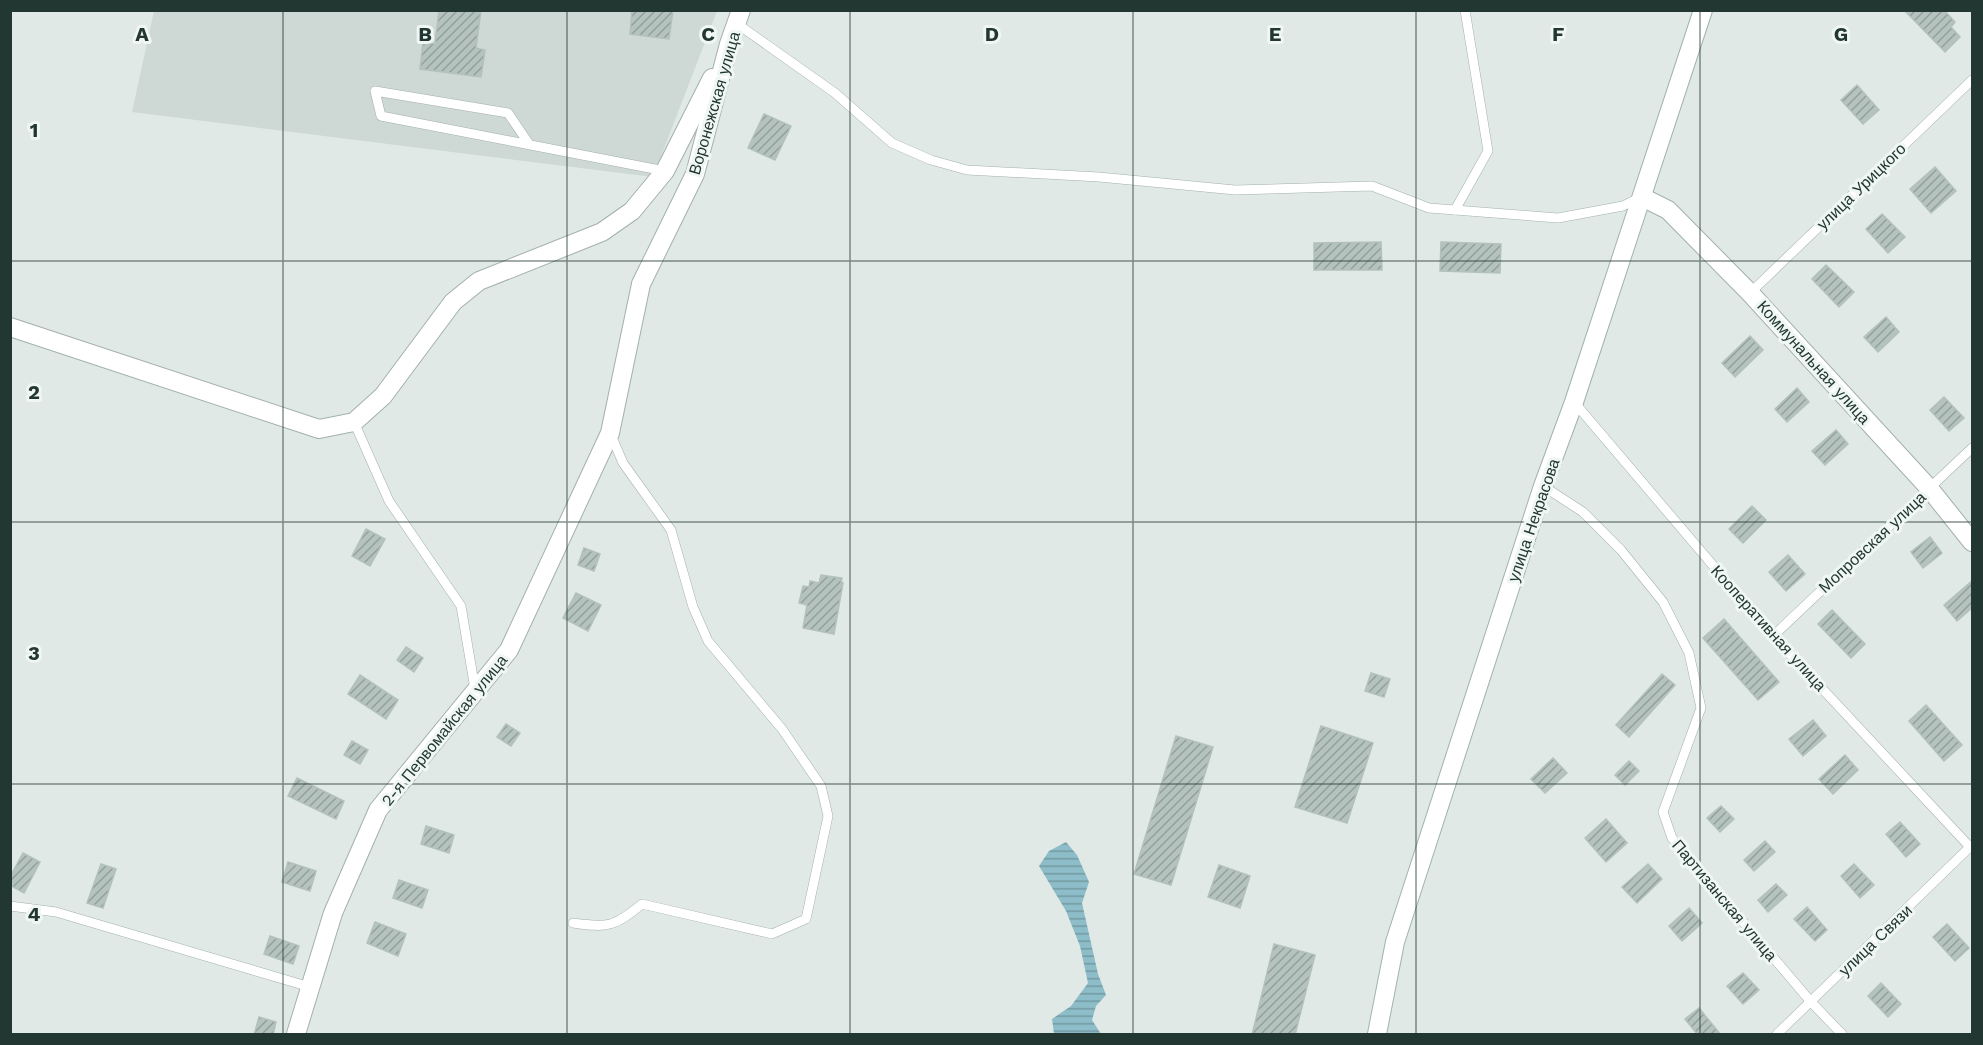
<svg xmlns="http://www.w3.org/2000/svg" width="1983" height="1045" font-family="'Work Sans',sans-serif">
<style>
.built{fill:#ced8d4}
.water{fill:url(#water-rules)}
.building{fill:url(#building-hatch);stroke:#b3c1bc;stroke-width:1.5}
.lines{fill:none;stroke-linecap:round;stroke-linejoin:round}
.service-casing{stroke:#a3b0ac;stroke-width:10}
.minor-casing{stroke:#a3b0ac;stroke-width:20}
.secondary-casing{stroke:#a0b3ad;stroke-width:20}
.service{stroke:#fff;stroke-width:9}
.minor{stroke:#fff;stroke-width:18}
.secondary{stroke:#fff;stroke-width:18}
.grid{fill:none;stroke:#223732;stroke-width:1.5;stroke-opacity:0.55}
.labels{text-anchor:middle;stroke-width:6;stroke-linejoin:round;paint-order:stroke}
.street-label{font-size:16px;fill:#223732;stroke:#eff6f3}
.grid-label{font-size:20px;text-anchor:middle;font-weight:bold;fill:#223732;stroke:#eff6f3;stroke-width:6;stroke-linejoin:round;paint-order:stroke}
</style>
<defs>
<pattern id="water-rules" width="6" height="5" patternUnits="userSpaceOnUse" patternTransform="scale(1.5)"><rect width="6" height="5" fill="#8dbdc8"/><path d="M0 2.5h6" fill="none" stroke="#739aa3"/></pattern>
<pattern id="building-hatch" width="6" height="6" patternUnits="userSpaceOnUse" patternTransform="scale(1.5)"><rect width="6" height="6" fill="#b5c3be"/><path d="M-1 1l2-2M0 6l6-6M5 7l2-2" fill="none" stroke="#939f9b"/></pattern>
</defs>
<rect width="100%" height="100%" fill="#e0e9e5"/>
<!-- built -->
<polygon class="built" points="154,11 717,11 653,177 132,112"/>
<!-- water -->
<polygon class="water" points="1066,842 1077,855 1089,882 1082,903 1098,974 1106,995 1096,1006 1092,1020 1101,1034 1054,1034 1052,1019 1071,1006 1088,983 1080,946 1066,911 1039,866 1049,851"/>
<!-- building -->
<g class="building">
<polygon points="439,10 481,10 476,48 485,50 481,77 420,69 423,42 435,44"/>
<polygon points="632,10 673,10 669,39 630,34"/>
<polygon points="1904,10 1944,10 1955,22 1951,27 1960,37 1945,52"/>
<polygon points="1857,85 1879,110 1863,124 1841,100"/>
<polygon points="764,114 791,126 775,160 748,148"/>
<polygon points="1935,167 1956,191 1931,213 1910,189"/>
<polygon points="1882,214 1905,237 1888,253 1866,229"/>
<polygon points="1381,242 1382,270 1314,270 1314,243"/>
<polygon points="1441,242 1501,244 1500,273 1440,271"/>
<polygon points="1826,265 1854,292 1839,307 1812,279"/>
<polygon points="1886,317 1899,332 1878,352 1864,337"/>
<polygon points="1750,336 1763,350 1735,377 1722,363"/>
<polygon points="1797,388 1809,402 1787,422 1775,409"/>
<polygon points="1944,397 1964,418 1949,431 1930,410"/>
<polygon points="1836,430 1848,444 1825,465 1812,451"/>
<polygon points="1752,506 1766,520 1743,543 1729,529"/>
<polygon points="366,529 385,539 370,566 352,556"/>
<polygon points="1930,537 1942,553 1923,568 1911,552"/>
<polygon points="584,548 600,554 594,571 578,565"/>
<polygon points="1788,555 1805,574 1786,591 1769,572"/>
<polygon points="821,575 842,578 841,582 843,583 834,634 803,628 807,605 799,603 803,586 809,587 810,581 819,583"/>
<polygon points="1972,581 1972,608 1957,621 1944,605"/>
<polygon points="576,593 601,605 588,631 563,618"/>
<polygon points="1832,610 1865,644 1851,658 1818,624"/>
<polygon points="1724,619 1779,682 1758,700 1703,638"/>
<polygon points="406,647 423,658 414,672 397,660"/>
<polygon points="1371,673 1390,679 1384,697 1365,691"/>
<polygon points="1662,674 1675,685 1629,737 1616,725"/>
<polygon points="360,675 398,700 386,719 348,694"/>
<polygon points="1926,705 1962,745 1944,761 1909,721"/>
<polygon points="1813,720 1826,736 1803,756 1789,739"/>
<polygon points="506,724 520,733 511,746 497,737"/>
<polygon points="1321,726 1373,743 1347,823 1295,807"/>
<polygon points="1176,736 1213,747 1171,885 1134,874"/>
<polygon points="352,741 368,750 360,764 344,755"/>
<polygon points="1845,755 1858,770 1833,794 1819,779"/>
<polygon points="1553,758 1567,773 1545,793 1531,779"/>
<polygon points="1629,761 1639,771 1625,785 1615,775"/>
<polygon points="297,778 344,801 336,819 288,796"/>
<polygon points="1721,806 1734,819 1720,832 1707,818"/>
<polygon points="1606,819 1627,843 1606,862 1585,838"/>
<polygon points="1900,822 1920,844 1906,857 1886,834"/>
<polygon points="426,826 454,835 449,853 421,844"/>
<polygon points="1765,841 1775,852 1754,871 1744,860"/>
<polygon points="23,853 40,862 24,893 10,885 10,877"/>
<polygon points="288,862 316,871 310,891 282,882"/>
<polygon points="101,864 116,869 103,908 87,903"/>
<polygon points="1648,864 1662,879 1637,903 1622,887"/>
<polygon points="1854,864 1874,885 1860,898 1841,876"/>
<polygon points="1219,865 1250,876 1240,908 1208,897"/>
<polygon points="399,880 428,890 422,908 393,898"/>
<polygon points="1776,884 1787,895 1768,912 1758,900"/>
<polygon points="1807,907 1827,930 1815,941 1794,919"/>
<polygon points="1689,908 1702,923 1682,941 1669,926"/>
<polygon points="375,922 406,934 398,956 367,943"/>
<polygon points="1947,924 1969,948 1955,961 1933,937"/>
<polygon points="270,936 299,946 293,964 264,954"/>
<polygon points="1274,944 1315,955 1295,1035 1252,1035"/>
<polygon points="1743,973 1759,990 1743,1004 1727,986"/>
<polygon points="1881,983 1901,1004 1888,1017 1868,996"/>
<polygon points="1699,1008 1721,1035 1698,1035 1685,1019"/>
<polygon points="259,1017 276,1022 273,1035 254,1035"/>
</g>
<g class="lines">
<defs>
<g id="service">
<polyline points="736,23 835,93 892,143 931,160 967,170 1099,177 1235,190 1372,186 1429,208 1558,218 1623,206 1639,198"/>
<polyline points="529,144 508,113 375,91 381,116 665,171"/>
<polyline points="1455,210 1488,151 1465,10"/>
<polyline points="1750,293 1972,80"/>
<polyline points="1574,402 1773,636 1970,847"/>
<polyline points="354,422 389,501 461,606 475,689"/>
<polyline points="1543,486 1583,512 1621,550 1663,602 1689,653 1701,708 1663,812 1672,838 1811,1002 1842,1034"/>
<polyline points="1773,636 1972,448"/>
<polyline points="10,906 56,912 310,987"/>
<path d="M 573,923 C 608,928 614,927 642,904 L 772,934 L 806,919 L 828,816 L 821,786 L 782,729 L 708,641 L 693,607 L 671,530 L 623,463 L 611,435"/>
<polyline points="1777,1034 1972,845"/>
</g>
<g id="minor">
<polyline points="1642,197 1668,210 1750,293 1929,488 1972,542"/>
<polyline points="10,327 319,429 354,422 383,396 453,302 479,281 602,232 632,211 665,171 712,78"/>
<polyline points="296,1034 333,913 378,810 509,650 610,433 641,284 695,174 729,44 741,10"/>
</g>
<polyline id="secondary" points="1377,1034 1395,942 1543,486 1574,402 1703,10"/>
</defs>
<!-- service casing -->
<use href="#service" class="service-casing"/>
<!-- minor casing -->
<use href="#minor" class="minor-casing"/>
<!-- secondary casing -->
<use href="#secondary" class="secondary-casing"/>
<!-- service -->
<use href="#service" class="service"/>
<!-- minor -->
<use href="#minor" class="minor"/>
<!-- secondary -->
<use href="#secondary" class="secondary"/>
</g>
<!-- grid -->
<path class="grid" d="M 283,10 L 283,1034M 567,10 L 567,1034M 850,10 L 850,1034M 1133,10 L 1133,1034M 1416,10 L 1416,1034M 1700,10 L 1700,1034M 10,261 L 1972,261M 10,522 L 1972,522M 10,784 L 1972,784"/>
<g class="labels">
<!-- street labels -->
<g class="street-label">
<text transform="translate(714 103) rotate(-74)" y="6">Воронежская улица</text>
<text transform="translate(1861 186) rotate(-44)" y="6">улица Урицкого</text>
<text transform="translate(1814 362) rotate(48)" y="6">Коммунальная улица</text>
<text transform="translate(1533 520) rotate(-71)" y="6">улица Некрасова</text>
<text transform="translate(1872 542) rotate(-43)" y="6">Мопровская улица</text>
<text transform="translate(1769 628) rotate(48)" y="6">Кооперативная улица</text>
<text transform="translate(444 730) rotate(-51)" y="6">2-я Первомайская улица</text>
<text transform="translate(1725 900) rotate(50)" y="6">Партизанская улица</text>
<text transform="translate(1875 940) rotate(-44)" y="6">улица Связи</text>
</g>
</g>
<g class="grid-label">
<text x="142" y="41">A</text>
<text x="425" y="41">B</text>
<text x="708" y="41">C</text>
<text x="992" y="41">D</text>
<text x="1275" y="41">E</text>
<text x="1558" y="41">F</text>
<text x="1841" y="41">G</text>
<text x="34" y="137">1</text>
<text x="34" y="399">2</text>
<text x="34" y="660">3</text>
<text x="34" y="921">4</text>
</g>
<!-- border -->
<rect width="1983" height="1045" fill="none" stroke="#223732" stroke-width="24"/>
</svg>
